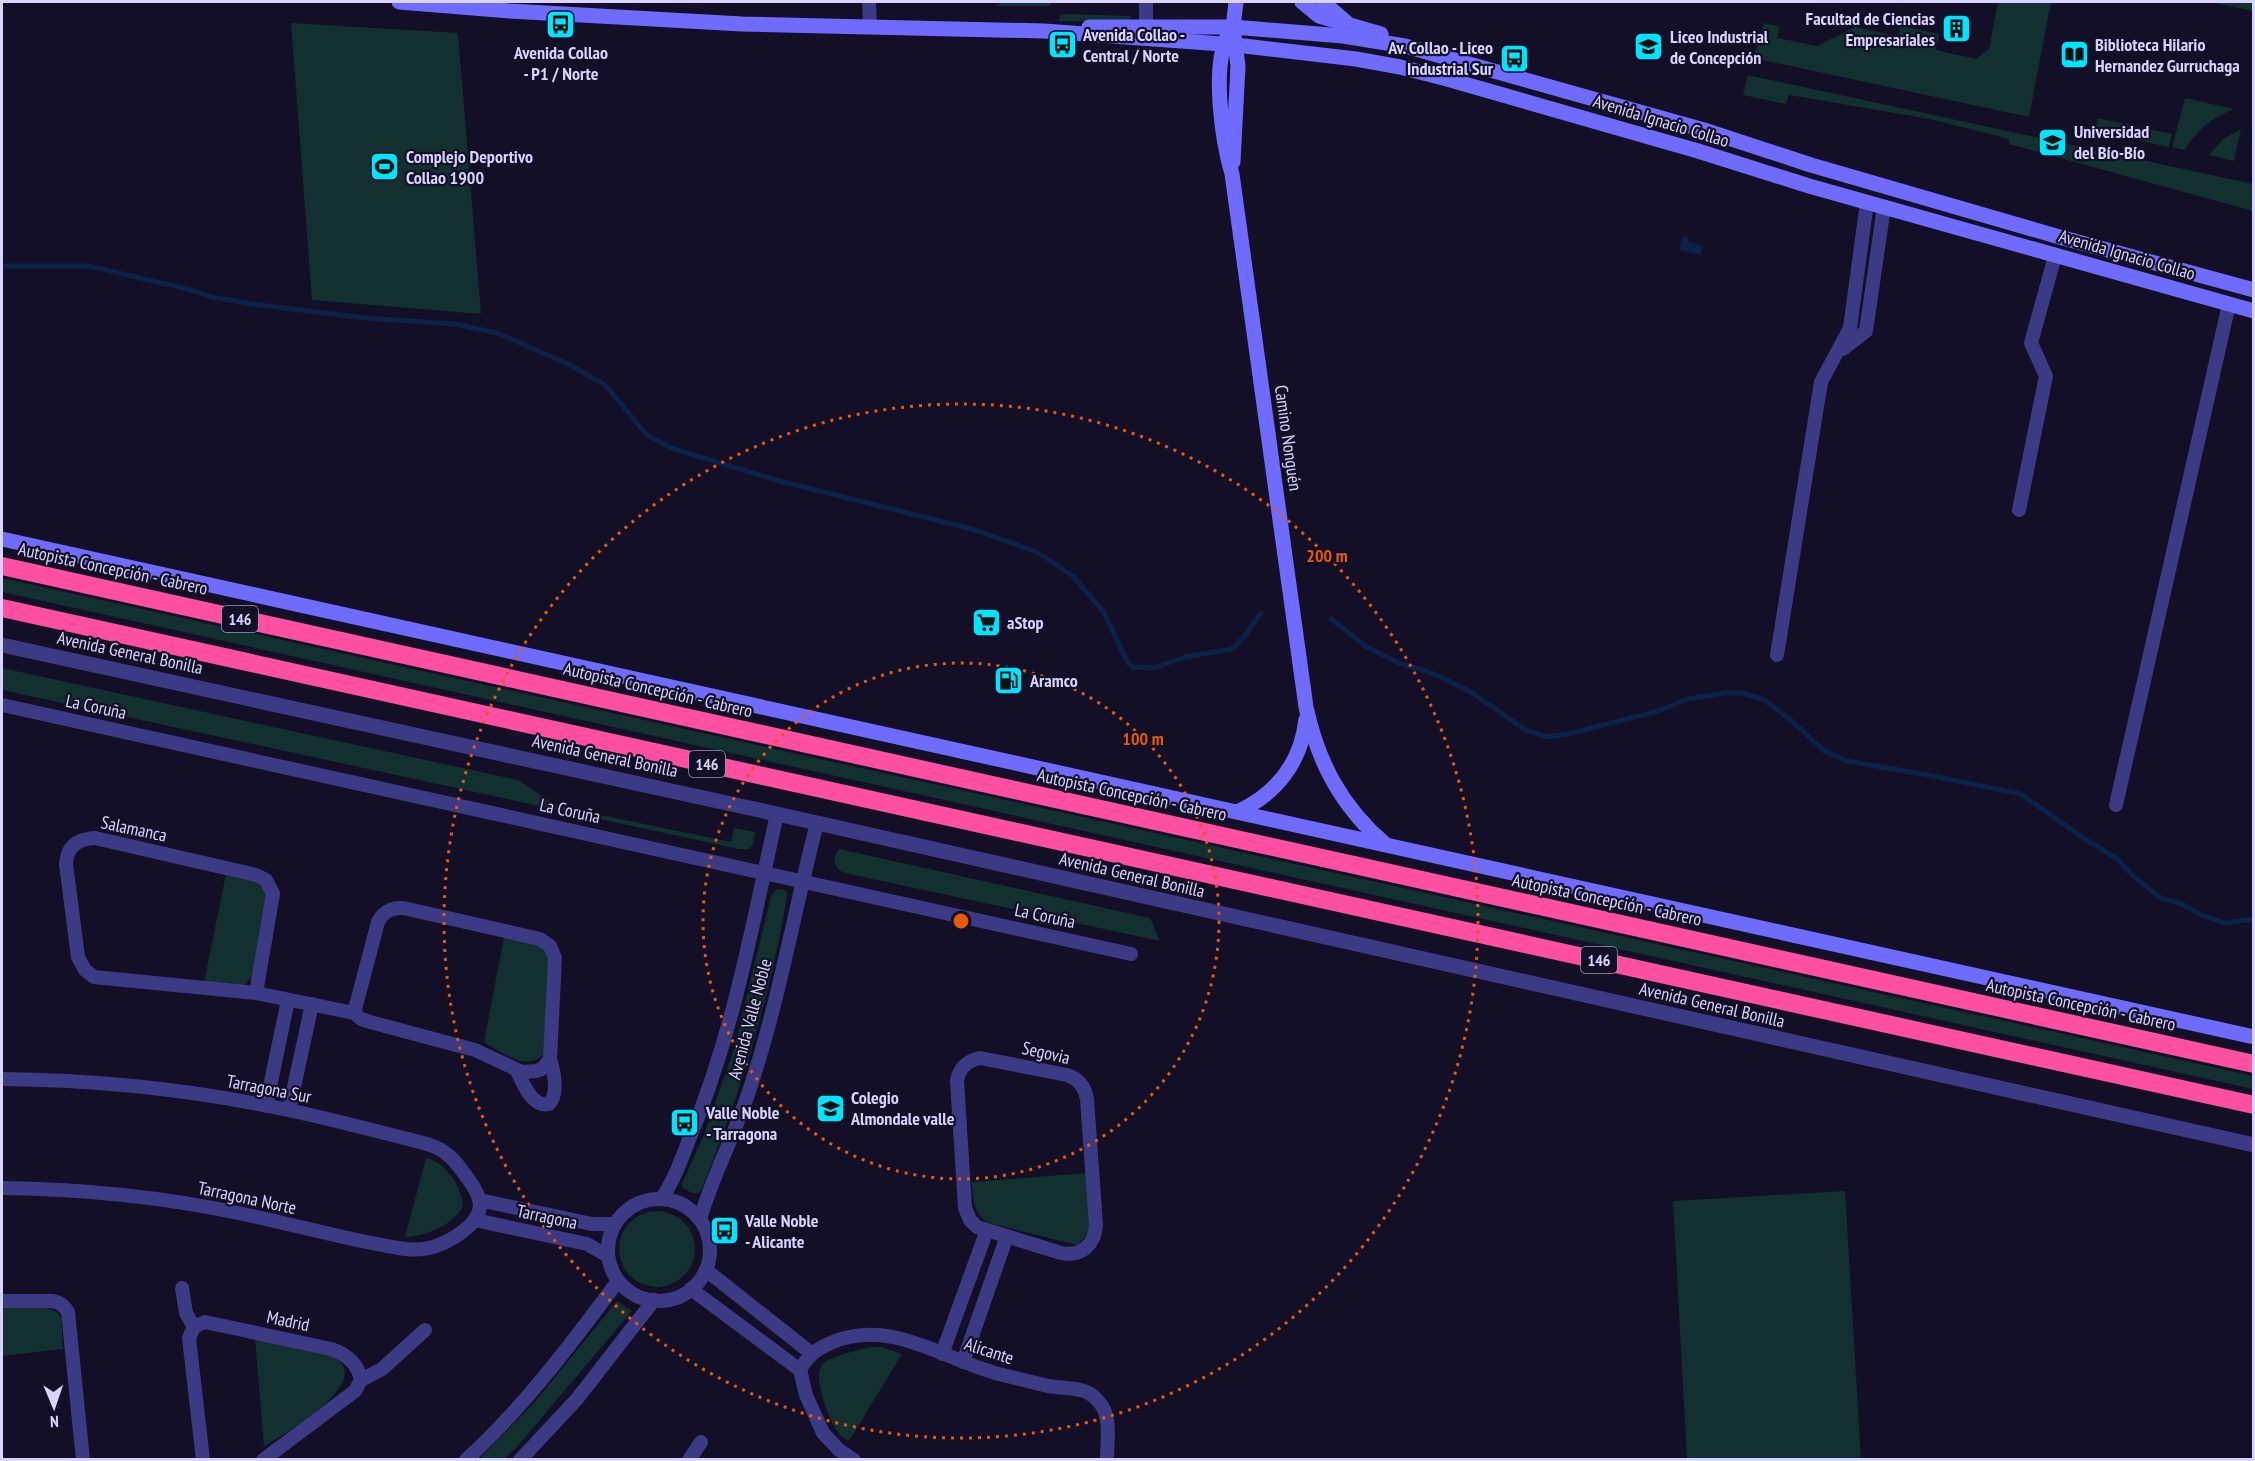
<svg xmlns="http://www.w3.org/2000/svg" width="2255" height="1461" font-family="'PT Sans Narrow',sans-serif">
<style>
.green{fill:#12302f}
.water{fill:#0c2248}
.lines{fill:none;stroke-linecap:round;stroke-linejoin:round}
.stream{stroke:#0c2248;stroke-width:5}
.minor{stroke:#3d3a85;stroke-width:14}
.tertiary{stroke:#3d3a85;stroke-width:15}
.secondary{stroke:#6f6bff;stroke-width:15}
.motorway{stroke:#ff4fa3;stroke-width:18}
.ring{fill:none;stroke:#e8590c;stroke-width:3;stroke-dasharray:3 6}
.labels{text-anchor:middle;stroke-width:4.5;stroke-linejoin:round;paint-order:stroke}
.shield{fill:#130f26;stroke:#9e99be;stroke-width:1.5}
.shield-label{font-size:16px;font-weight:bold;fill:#d9d4ff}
.poi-label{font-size:18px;font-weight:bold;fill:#d9d4ff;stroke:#130f26;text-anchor:start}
.street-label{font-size:18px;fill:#d9d4ff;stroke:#130f26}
.centre{fill:#e8590c;stroke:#130f26;stroke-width:3}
.ring-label{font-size:18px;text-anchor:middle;font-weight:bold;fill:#e8590c;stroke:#130f26;stroke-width:4.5;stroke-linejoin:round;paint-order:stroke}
</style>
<rect width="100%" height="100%" fill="#130f26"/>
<!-- green -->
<g class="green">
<polygon points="1004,2 1053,2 1049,6 995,6"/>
<polygon points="1998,2 2051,2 2029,117 1753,58 1764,23 1779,26 1778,38 1817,46 1855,27 1898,36 1901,26 1939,34 1936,50 1976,59 1989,49"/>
<polygon points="2211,2 2253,2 2253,11"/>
<polygon points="1067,14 1131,16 1127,22 1059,21 1060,15"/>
<polygon points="291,23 458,33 481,314 312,300"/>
<polygon points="1748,75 2253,184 2253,211 2009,144 2009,139 1930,119 1789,95 1786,104 1743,95"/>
<path d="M 2185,98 L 2234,109 C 2211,119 2198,128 2185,150 L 2172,147 Z"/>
<polygon points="2098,118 2172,134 2169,147 2095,131"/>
<polygon points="2241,129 2234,161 2209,155 2223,139"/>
<polygon points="2,578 2253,1076 2253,1089 2,592"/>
<polygon points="2,668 518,780 553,803 567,808 731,842 734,828 755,832 753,845 749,849 739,849 2,690"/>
<path d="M 839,849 L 1150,918 L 1160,941 L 845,873 C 834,869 831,858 839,849 Z"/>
<path d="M 226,874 C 244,878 258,877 267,894 L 253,975 L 245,985 L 240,986 L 204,982 Z"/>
<path d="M 782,889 L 786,891 L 787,896 C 771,996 740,1092 703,1186 L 699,1193 L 692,1193 L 683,1188 L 682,1184 L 705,1132 L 733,1052 L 771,896 L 776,890 Z"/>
<path d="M 504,937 L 539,945 L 544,949 L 549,962 L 545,1053 C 526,1073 503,1053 484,1042 Z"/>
<path d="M 426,1158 C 446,1162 462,1187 463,1207 C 451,1226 427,1236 405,1237 Z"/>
<path d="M 1087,1173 L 1090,1224 L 1088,1234 L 1077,1245 L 989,1223 C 973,1214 973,1199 972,1182 Z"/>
<polygon points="1845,1191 1861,1459 1687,1459 1673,1201"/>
<circle cx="657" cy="1249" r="38"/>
<polygon points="617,1301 632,1311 517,1447 504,1459 479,1459 533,1404"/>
<polygon points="2,1306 44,1307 57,1312 61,1318 63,1349 2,1356"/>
<path d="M 255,1339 C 272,1342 289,1346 306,1349 C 313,1351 322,1351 328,1354 C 384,1378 284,1433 264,1447 Z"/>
<path d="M 871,1347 L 882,1347 L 902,1354 L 849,1441 C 845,1439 840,1436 838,1432 C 829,1420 812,1377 822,1365 C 829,1356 859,1350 871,1347 Z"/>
</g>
<!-- water -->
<polygon class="water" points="1682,237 1689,238 1688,242 1703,246 1700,255 1679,250"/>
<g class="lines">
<!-- stream -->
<g class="stream">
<polyline points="2,266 89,266 191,290 212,297 252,304 365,318 455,324 497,333 568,364 605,385 647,435 671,448 776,480 975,530 1037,552 1073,576 1103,611 1128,663 1133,667 1154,668 1185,657 1232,649 1243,638 1261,613"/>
<polyline points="1331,619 1367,647 1397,662 1434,674 1471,692 1524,729 1546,737 1567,734 1658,711 1687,699 1725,693 1741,693 1763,699 1791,720 1824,751 1847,761 1928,775 2021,794 2083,838 2116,858 2134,877 2161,898 2182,904 2201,915 2225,923 2254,919"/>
</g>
<!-- minor -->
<g class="minor">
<polyline points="869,2 870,27"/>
<polyline points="1146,25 1146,2"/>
<polyline points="1843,349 1866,331 1884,207"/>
<polyline points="2019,510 2046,376 2031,343 2055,256"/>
<polyline points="1777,655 1821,382 1850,328 1867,202"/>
<polyline points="2,705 1131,954"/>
<polyline points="2116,805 2229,304"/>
<path d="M 256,993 L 273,894 L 266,880 L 256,875 L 95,838 C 78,839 67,846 66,864 L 78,957 L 85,970 L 94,977 L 256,993 L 354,1013 L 361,1019 L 370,1022 L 475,1050 L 522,1072 L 536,1071 L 542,1069 L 550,1059 L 555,958 L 550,946 L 540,939 L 408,909 C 395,906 384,910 378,922 L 354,1013"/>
<path d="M 980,1058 L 1067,1075 C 1079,1079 1085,1087 1087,1099 L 1096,1225 C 1095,1245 1081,1257 1061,1253 L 977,1227 L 970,1220 L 965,1208 L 957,1080 C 960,1067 967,1061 980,1058 Z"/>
<path d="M 517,1071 C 523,1083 532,1108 549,1104 C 559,1093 554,1072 550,1059"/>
<path d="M 2,1079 C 97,1080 195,1090 288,1110 C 335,1120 381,1132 427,1144 C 445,1149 455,1160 466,1176 C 472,1184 480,1195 480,1205 C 480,1225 449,1242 433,1247 C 423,1250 414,1250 405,1249 C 350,1241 297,1225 243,1214 C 164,1197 83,1189 2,1188"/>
<polyline points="266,1106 288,1000"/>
<polyline points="289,1110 312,1004"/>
<path d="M 661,1199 C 675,1180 683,1154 692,1132 C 734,1030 753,922 777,814"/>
<circle cx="659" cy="1250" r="51"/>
<polyline points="479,1200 592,1224 615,1224"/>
<path d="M 700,1219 C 714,1171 739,1127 753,1079 C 780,995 795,908 817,823"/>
<polyline points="475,1220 587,1244 608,1256"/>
<polyline points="706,1270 811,1353"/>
<polyline points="182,1288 186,1313 194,1327"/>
<polyline points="691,1289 800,1370 806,1395 823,1433 839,1450 854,1460"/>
<path d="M 2,1301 L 51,1301 C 59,1302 63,1304 68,1312 L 83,1460"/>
<polyline points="942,1354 987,1230"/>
<polyline points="963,1362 1007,1236"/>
<path d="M 800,1370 C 808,1355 818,1348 833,1342 C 891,1318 945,1360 999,1374 C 1015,1378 1032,1382 1048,1386 C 1060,1388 1073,1387 1084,1391 C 1090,1393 1095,1397 1099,1402 C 1112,1416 1107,1442 1107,1460"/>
<polyline points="361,1380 382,1369 425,1330"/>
<path d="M 203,1460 L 189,1338 L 194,1327 L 205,1322 L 331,1349 C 346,1354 358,1363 361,1380 L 355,1391 L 263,1460"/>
<path d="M 466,1460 C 525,1406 571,1344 618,1281"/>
<polyline points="520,1460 577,1399 654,1300"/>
<polyline points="689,1460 701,1442"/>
</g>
<!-- tertiary -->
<polyline class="tertiary" points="2,645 777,814 2254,1145"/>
<!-- secondary -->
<g class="secondary">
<polyline points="399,2 510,11 742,24 1044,31 1236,45 1356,59 1400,67 1447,79 1698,151 1809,186 2254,311"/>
<polyline points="1302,2 1319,16 1381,34"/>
<polyline points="1323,2 1347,23"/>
<polyline points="1089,27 1233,27 1343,36 1405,46 1704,130 1811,165 2056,236 2254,290"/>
<path d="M 1227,37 C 1212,69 1222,140 1232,174 L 1306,707 C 1318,763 1342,807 1385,844"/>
<polyline points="1233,162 1238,66 1233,27 1236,2"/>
<polyline points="2,539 2254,1037"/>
<path d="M 1237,812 C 1276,794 1301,763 1306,719"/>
</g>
<!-- motorway -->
<g class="motorway">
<polyline points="2,566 2254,1064"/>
<polyline points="2,608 2254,1105"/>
</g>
</g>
<!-- distance rings -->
<g class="ring">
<circle cx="961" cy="921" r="258"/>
<circle cx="961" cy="921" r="517"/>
</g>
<!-- icons -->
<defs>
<symbol id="bus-square" viewBox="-11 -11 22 22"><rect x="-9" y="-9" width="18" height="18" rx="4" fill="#00e5ff" stroke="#130f26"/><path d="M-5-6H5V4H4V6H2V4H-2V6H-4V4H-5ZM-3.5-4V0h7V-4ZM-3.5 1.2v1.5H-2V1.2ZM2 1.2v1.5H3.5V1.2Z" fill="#111"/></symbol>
<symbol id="building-square" viewBox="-11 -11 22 22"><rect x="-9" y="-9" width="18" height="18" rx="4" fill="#00e5ff" stroke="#130f26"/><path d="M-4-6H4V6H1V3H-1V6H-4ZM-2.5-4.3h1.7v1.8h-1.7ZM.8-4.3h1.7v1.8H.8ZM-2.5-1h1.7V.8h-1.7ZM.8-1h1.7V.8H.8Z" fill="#111"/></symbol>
<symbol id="school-square" viewBox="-11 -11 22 22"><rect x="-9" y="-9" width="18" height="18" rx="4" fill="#00e5ff" stroke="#130f26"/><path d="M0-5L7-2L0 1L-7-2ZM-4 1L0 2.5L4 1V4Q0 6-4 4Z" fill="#111"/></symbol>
<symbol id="library-square" viewBox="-11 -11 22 22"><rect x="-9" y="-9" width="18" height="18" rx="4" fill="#00e5ff" stroke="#130f26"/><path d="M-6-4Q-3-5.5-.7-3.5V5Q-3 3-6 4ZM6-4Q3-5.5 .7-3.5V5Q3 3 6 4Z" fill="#111"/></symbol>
<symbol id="university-square" viewBox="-11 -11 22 22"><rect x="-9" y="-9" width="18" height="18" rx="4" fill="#00e5ff" stroke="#130f26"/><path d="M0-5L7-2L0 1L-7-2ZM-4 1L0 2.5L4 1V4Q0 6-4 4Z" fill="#111"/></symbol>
<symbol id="stadium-square" viewBox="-11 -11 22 22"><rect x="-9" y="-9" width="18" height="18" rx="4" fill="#00e5ff" stroke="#130f26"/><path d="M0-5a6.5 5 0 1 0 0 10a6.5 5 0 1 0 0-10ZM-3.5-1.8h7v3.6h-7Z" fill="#111"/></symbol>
<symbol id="supermarket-square" viewBox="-11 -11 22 22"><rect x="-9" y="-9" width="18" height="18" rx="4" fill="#00e5ff" stroke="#130f26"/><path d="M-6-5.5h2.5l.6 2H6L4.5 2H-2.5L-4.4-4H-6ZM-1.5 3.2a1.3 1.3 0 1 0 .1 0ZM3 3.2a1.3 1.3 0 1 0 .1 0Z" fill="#111"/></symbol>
<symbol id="fuel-square" viewBox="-11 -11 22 22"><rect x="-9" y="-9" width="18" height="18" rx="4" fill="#00e5ff" stroke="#130f26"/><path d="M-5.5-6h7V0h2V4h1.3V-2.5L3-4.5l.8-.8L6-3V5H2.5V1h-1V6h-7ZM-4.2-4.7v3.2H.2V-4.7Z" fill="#111"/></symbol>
</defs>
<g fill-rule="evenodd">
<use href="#bus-square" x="544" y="8" width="33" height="33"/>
<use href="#building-square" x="1940" y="12" width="33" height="33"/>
<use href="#bus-square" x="1046" y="28" width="33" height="33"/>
<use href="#school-square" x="1632" y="30" width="33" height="33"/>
<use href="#library-square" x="2058" y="38" width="33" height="33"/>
<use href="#bus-square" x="1498" y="42" width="33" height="33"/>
<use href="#university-square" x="2036" y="126" width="33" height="33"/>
<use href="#stadium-square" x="368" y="150" width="33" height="33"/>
<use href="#supermarket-square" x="970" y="606" width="33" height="33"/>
<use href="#fuel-square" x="992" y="664" width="33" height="33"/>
<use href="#school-square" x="814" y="1092" width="33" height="33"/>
<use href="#bus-square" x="668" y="1106" width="33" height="33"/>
<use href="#bus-square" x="708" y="1214" width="33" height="33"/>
</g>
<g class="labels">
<!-- shield labels -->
<g class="shield">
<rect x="222" y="606" width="36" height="26" rx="4.5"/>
<rect x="689" y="751" width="36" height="26" rx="4.5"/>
<rect x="1581" y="947" width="36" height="26" rx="4.5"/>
</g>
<g class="shield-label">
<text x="240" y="625">146</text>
<text x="707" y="770">146</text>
<text x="1599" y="966">146</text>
</g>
<!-- poi labels -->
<g class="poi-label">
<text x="1935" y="25" text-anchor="end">Facultad de Ciencias<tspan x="1935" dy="21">Empresariales</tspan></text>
<text x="1083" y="41">Avenida Collao -<tspan x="1083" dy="21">Central / Norte</tspan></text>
<text x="1670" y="43">Liceo Industrial<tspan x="1670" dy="21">de Concepción</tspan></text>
<text x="2095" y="51">Biblioteca Hilario<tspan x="2095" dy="21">Hernandez Gurruchaga</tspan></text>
<text x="1493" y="54" text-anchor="end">Av. Collao - Liceo<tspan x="1493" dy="21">Industrial Sur</tspan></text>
<text x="561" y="59" text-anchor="middle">Avenida Collao<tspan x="561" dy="21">- P1 / Norte</tspan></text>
<text x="2074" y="138">Universidad<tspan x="2074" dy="21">del Bío-Bío</tspan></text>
<text x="406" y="163">Complejo Deportivo<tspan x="406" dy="21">Collao 1900</tspan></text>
<text x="1007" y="629">aStop</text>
<text x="1030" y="687">Aramco</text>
<text x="851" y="1104">Colegio<tspan x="851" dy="21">Almondale valle</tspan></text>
<text x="706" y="1119">Valle Noble<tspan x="706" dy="21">- Tarragona</tspan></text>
<text x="745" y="1227">Valle Noble<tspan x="745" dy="21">- Alicante</tspan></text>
</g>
<!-- street labels -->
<g class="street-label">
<text transform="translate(1661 121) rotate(17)" y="6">Avenida Ignacio Collao</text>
<text transform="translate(2127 255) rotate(16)" y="6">Avenida Ignacio Collao</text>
<text transform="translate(1288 438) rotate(82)" y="6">Camino Nonguén</text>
<text transform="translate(113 569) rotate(12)" y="6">Autopista Concepción - Cabrero</text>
<text transform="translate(130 653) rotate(12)" y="6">Avenida General Bonilla</text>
<text transform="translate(658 690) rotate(13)" y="6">Autopista Concepción - Cabrero</text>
<text transform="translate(96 707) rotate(12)" y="6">La Coruña</text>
<text transform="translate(605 756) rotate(12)" y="6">Avenida General Bonilla</text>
<text transform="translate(1132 795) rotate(12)" y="6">Autopista Concepción - Cabrero</text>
<text transform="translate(570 811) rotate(12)" y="6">La Coruña</text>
<text transform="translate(134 829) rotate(12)" y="6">Salamanca</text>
<text transform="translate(1132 875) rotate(13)" y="6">Avenida General Bonilla</text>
<text transform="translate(1607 900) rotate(12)" y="6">Autopista Concepción - Cabrero</text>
<text transform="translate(1045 916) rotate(12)" y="6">La Coruña</text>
<text transform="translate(1712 1005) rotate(13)" y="6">Avenida General Bonilla</text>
<text transform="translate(2081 1005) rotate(12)" y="6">Autopista Concepción - Cabrero</text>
<text transform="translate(750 1019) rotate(-75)" y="6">Avenida Valle Noble</text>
<text transform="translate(1046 1053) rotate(13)" y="6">Segovia</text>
<text transform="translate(269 1089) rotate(11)" y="6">Tarragona Sur</text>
<text transform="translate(247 1198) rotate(12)" y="6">Tarragona Norte</text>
<text transform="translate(547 1217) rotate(12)" y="6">Tarragona</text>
<text transform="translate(288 1321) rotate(12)" y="6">Madrid</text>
<text transform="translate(989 1351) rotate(18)" y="6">Alicante</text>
</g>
</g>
<circle cx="961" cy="921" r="9" class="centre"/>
<g class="ring-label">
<text x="1327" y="562">200 m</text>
<text x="1143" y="745">100 m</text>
</g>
<!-- border -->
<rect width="2255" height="1461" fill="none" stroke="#d9d4ff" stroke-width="6"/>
<!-- north arrow -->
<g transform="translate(54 1407) rotate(178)" stroke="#130f26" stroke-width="4.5" paint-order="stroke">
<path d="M0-4.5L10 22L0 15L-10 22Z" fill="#d9d4ff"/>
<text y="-9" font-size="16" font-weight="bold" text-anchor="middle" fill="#d9d4ff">N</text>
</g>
</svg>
